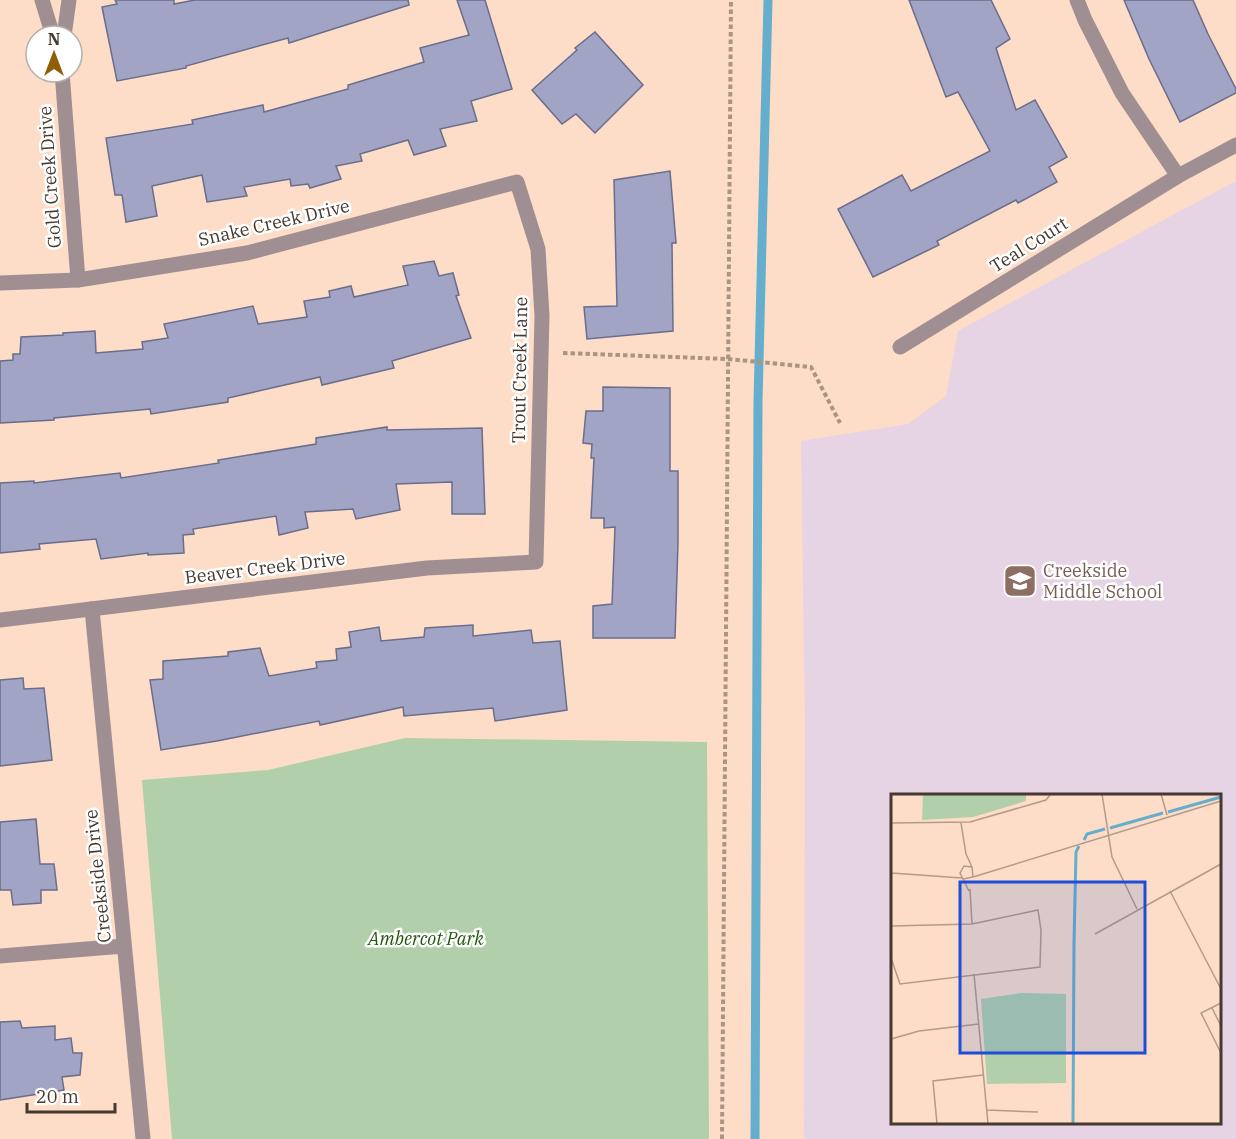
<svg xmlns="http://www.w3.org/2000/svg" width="1236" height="1139" font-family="'IBM Plex Serif',serif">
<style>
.education{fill:#e6d3e3;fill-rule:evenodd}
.green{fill:#b2cfab}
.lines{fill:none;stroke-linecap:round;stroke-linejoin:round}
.stream{stroke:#66aecd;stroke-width:9}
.building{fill:#a1a4c4;stroke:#6a6d8b;stroke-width:1.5}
.path{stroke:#ab9483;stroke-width:4;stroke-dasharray:4.5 3;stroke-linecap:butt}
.minor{stroke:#a08f92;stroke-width:15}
.labels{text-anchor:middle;stroke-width:5;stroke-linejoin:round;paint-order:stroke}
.street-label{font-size:18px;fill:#453930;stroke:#fff}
.education-label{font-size:18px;fill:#785e54;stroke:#fff;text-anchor:start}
.park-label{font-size:18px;font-style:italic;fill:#225710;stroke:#fff}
.inset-river{fill:none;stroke:#66aecd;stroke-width:3}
.inset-road{fill:none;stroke:#b39b8b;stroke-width:1.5}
.view{fill:#1d4ed8;fill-opacity:0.15;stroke:#1d4ed8;stroke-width:3}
.inset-edge{fill:none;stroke:#453930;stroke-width:3}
</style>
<rect width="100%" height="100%" fill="#fdddc7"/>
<!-- education -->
<path class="education" d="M 1236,181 L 1236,1139 L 804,1139 L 805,721 L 801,441 L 908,424 L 946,396 L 958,331 ZM 892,796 L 1220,796 L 1220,1122 L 892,1122 Z"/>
<!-- green -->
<polygon class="green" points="405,738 707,742 709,1139 172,1139 142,780 268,770"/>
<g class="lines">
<!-- stream -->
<polyline class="stream" points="755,1139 758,402 768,0"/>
</g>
<!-- building -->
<g class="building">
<polygon points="115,0 174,0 174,4 195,0 408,0 409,5 289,43 288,38 186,66 186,68 117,81 102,7 117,4"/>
<polygon points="457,0 485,0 512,89 471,101 477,121 440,129 446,146 414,155 408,140 360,154 362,161 336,166 341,179 310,188 308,184 291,186 290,179 244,187 247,196 207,202 202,175 152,186 157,216 126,222 122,195 115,195 106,138 193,124 192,120 263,105 264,112 348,89 348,85 424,62 420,48 469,35"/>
<polygon points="909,0 991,0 1010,39 996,48 1016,110 1035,100 1067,157 1049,167 1057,182 1018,203 1016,200 937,241 939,245 873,277 838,209 902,175 911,191 990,151 958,92 946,97"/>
<polygon points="1124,0 1193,0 1208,34 1236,89 1236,93 1180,122 1149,59"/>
<polygon points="595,32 643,85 595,133 576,114 562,124 532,90 577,50 575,48"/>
<polygon points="670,171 676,243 672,243 673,331 587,339 584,307 617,306 614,180"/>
<polygon points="434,261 439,276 453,273 459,295 456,296 471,338 392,361 394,368 322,385 320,377 228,398 228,402 151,414 150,409 54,418 54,420 0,423 0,361 13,360 13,354 20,354 21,337 63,335 63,333 95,331 96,353 143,349 142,342 168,338 164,324 253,306 258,324 307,317 304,301 330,297 329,291 351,286 354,297 408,285 403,266"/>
<polygon points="603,387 670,388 670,471 678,471 678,542 675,638 593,638 593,606 612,604 615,527 604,528 604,518 591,518 594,458 591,458 592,444 583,443 586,411 603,411"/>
<polygon points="387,427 387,430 482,428 485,514 452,514 452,482 396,484 400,510 356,519 353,509 305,512 308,528 279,535 276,516 193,529 194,534 183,535 184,553 148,555 148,553 101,559 96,539 39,544 40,549 0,553 0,483 34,481 34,483 120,473 121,478 219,463 218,460 316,444 316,438"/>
<polygon points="473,625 473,636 531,630 533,643 560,641 567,710 495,721 493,708 404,716 403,707 320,725 319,721 217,741 161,750 150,680 163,679 163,661 228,656 228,652 260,648 269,676 317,668 316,662 337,660 336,649 351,647 349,632 379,627 381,641 424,637 425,628"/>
<polygon points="23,678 24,689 44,688 52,760 0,766 0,680"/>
<polygon points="36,819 40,864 54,864 57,890 41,890 41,903 13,905 11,890 0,890 0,822"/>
<polygon points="20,1021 22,1028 55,1026 55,1040 71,1038 73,1053 82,1053 80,1075 62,1077 64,1090 0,1100 0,1022"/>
</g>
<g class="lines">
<!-- path -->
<g class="path">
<polyline points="563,353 728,359 811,367 840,423"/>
<polyline points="722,1139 731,0"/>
</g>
<!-- minor -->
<g class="minor">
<polyline points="42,0 53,36"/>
<polyline points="1077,0 1085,20 1122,93 1178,176"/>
<polyline points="64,36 69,0"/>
<polyline points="62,72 78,280"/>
<polyline points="0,283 78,280 247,253 517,182 538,249 542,316 536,562 427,568 0,620"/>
<polyline points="900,347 1178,176 1236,145"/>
<polyline points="92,609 143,1139"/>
<polyline points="0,956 124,946"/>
</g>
</g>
<!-- icons -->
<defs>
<symbol id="school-square" viewBox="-11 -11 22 22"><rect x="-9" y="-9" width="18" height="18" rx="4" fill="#8d6e63" stroke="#fff"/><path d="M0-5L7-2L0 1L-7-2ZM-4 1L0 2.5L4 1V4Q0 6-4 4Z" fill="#fff"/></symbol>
</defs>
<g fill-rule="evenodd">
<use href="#school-square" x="1001" y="562" width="38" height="38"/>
</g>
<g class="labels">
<!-- street labels -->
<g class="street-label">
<text transform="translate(50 177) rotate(-94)" y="6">Gold Creek Drive</text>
<text transform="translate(274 223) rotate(-13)" y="6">Snake Creek Drive</text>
<text transform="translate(1029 245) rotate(-32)" y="6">Teal Court</text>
<text transform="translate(520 370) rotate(-89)" y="6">Trout Creek Lane</text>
<text transform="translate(265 568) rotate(-7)" y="6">Beaver Creek Drive</text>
<text transform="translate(98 876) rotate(-96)" y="6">Creekside Drive</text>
</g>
<!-- education labels -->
<g class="education-label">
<text x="1043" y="577">Creekside<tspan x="1043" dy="21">Middle School</tspan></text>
</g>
<!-- park labels -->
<g class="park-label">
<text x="426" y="945">Ambercot Park</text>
</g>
</g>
<!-- overview -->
<g transform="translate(891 794)">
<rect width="330" height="330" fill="#fdddc7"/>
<path d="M 32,0 L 135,0 L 135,7 L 82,23 L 31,26 ZM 130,199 L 175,200 L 175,289 L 96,290 L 90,205 Z" fill="#b2cfab"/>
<path class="inset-river" d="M 277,18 L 330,3M 219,34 L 272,19M 193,46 L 196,40 L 214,35M 182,330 L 183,149 L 185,58 L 188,52"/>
<path class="inset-road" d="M 211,0 L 221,63 L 246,115M 270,0 L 276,21M 0,29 L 79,28 L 155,6 L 160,0M 70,29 L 75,60 L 81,73M 0,79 L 71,84M 82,83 L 330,7M 72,85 L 82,83 L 81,73 L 73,72 L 69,79 L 78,97M 79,95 L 81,130M 279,97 L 330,195M 0,132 L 81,130 L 147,116 L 150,136 L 149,173 L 9,190 L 0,164M 204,140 L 330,70M 83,180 L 97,330M 330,209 L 310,219 L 330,259M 321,214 L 330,232M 0,245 L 28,237 L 88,230M 96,316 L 147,318M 46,330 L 42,287 L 92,281"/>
<path class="view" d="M 69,88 L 254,88 L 254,259 L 69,259 Z"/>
<rect width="330" height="330" class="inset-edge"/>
</g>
<!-- north arrow -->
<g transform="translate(54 54)"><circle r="28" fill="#ffffff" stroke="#b5b0ac" stroke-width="1.5"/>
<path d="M0-4.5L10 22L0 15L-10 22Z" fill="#8e5f07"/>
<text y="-9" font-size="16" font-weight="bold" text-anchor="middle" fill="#453930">N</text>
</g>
<!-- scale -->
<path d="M27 1103v9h88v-9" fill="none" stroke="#453930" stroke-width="3"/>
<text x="36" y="1103" font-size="18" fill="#453930" stroke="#ffffff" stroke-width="4.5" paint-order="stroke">20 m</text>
</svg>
